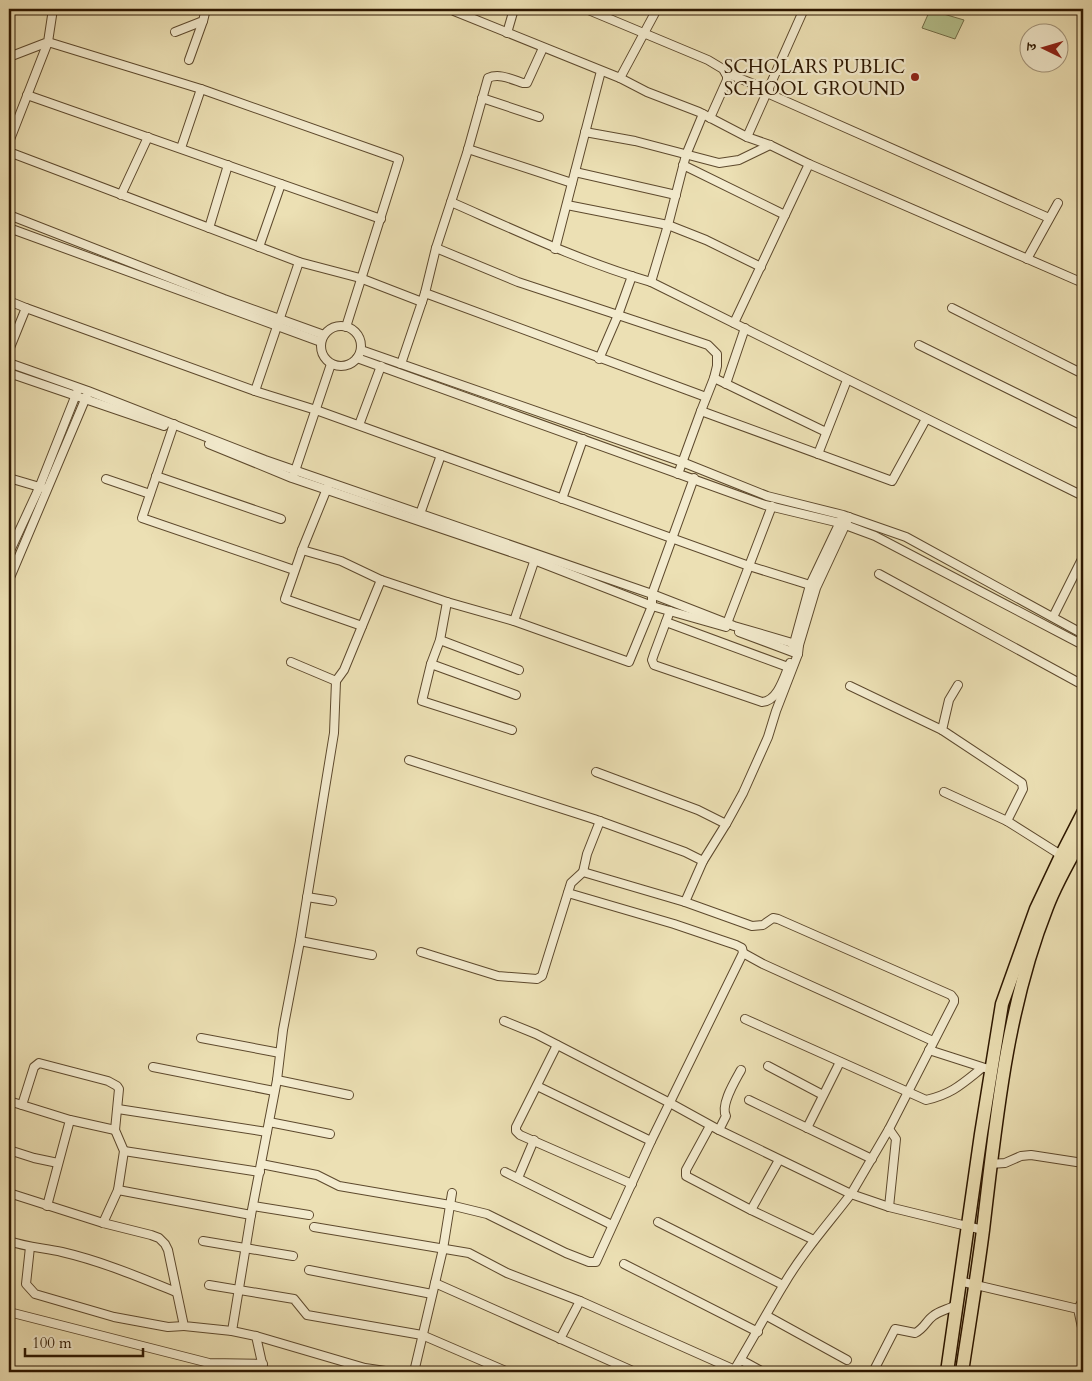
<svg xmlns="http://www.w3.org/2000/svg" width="1092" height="1381" font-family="Cardo,'Noto Serif Devanagari',serif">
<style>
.pitch{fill:#b6c38f;stroke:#726d48}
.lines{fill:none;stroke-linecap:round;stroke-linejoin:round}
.minor-casing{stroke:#5d492d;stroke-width:10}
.primary-casing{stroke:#2d1700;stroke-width:15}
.minor{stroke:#f3ebce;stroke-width:8}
.primary{stroke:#ece0b4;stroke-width:12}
.poi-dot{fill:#8f2418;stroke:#f3ebce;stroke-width:2}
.labels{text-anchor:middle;stroke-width:4.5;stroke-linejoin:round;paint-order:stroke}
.poi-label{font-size:19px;fill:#2d1700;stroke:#f3ebce;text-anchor:end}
</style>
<rect width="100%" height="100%" fill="#ece0b4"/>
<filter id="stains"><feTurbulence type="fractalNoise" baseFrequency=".004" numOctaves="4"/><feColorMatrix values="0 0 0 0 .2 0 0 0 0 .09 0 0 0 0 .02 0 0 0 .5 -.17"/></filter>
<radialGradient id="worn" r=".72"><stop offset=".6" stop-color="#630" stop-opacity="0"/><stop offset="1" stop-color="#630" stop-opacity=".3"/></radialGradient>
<!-- pitch -->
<polygon class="pitch" points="930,10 964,20 955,39 922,28"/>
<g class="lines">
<defs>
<g id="minor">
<polyline points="586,9 708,60 723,69 727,76 727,80 710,118"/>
<polyline points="454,11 620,78 647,92 699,112 747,137 770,145 809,164 1083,283"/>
<polyline points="175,32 203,21 206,9"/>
<polyline points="507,33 514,9"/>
<polyline points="9,57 48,42 53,9"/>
<polyline points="189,60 203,21"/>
<polyline points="726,73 769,90"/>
<polyline points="620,78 657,9"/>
<polyline points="767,93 1049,218"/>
<polyline points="27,95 381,219"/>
<polyline points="482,98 539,117"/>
<polyline points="585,132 635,141 719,163 739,160 770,145"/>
<polyline points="747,137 804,9"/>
<polyline points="9,142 48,42 201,89 399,159 346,327"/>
<polyline points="181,148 201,89"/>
<polyline points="468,149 572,183"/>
<polyline points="9,152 299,262 360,278 422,302"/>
<polyline points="683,165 785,215"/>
<polyline points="575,172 676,195"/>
<polyline points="121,195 148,137"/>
<path d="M 451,202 C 517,231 582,262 651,282 L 1083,496"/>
<polyline points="567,205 668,225 706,240 761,267"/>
<polyline points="9,215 224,299 324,335"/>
<polyline points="9,228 321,342"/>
<polyline points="209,228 228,165"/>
<polyline points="259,247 281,184"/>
<polyline points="436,248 518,282 618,315 632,276"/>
<polyline points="555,249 601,71"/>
<polyline points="1027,259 1058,203"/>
<polyline points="651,282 668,225 686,155 703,114"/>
<polyline points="425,293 706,397"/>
<polyline points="9,301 26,308"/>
<polyline points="952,308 1083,374"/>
<polyline points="734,323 809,164"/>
<circle cx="341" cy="346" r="20"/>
<polyline points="919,345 1083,426"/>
<polyline points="9,350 26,308 255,391 316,410 749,566 810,585"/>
<polyline points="361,350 682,462 767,496 843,515 906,537 1083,634"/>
<polyline points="357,358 765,505 840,523 875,536 1083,645"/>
<polyline points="599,359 618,315 708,345 717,354 717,366 714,378 701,411 678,474"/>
<polyline points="9,363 88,391 265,460 652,594 734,626 799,645"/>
<path d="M 401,364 L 425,293 L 436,248 L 467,153 L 488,78 C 499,73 511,79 523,83 L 527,83 L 543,48"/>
<polyline points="9,373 164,426"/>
<polyline points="714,378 826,432"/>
<polyline points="726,384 745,328"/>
<polyline points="255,391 299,262"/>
<polyline points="701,411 892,481 926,419"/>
<polyline points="174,424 142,518 294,570"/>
<polyline points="359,425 381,366"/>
<polyline points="209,444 292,478 534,560 652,606 726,627"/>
<polyline points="818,454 847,380"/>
<polyline points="294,474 331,364"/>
<polyline points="156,476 281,519"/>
<polyline points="9,478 43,488"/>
<polyline points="106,479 150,494"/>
<polyline points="328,486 302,550 341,561 381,580"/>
<polyline points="562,499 583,439"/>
<polyline points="420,514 441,455"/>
<polyline points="302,550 285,599 362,626"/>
<polyline points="9,553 39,488 77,392"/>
<polyline points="879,574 1083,685"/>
<polyline points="9,580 87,395"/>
<polyline points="447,602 440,640 431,664 422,701 512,730"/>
<path d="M 670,611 L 654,654 L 652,660 L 654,665 L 762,702 C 778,701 784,677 790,663"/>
<polyline points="1053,617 1081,561"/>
<polyline points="514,621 536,556"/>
<polyline points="666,622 788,667"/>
<polyline points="726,626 772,506"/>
<polyline points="739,632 798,654"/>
<polyline points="440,640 519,670"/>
<polyline points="793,647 810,585 841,520"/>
<polyline points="291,662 336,681 344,670 381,580 447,602 514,621 629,662 652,606 652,594 694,478"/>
<polyline points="431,664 516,695"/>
<polyline points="958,685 949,700 942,730 1022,783 1023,789 1007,821 1064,857"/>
<polyline points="850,686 942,730"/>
<polyline points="409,760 594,819 685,852 703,861"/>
<polyline points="596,772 698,810 726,824"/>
<polyline points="944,792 1007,821"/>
<polyline points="583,872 587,854 600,821"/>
<polyline points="307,897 332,901"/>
<polyline points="300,941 372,955"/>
<polyline points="421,952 498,976 537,979 542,976 571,883 583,872 685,902"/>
<polyline points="743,953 763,964 933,1041"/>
<path d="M 745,1019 L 926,1100 C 952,1094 962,1084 982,1068"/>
<polyline points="504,1021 536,1034 670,1103 719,1130 851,1194 889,1129 954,1002 954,999 951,995 778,919 773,918 763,925 752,926 685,902 703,861 726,824 743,793 768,737 776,711 798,654 799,645 816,588 849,517"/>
<polyline points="201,1038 280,1053"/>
<polyline points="557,1045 516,1127 516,1131 520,1135 632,1184"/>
<polyline points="929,1050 985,1068"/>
<polyline points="768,1066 823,1095"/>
<polyline points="153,1067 274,1091"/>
<polyline points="277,1080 349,1095"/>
<polyline points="537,1086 651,1141"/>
<polyline points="749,1100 872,1159"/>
<polyline points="9,1101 70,1120 47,1206"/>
<polyline points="22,1105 34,1067 39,1063 108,1081 117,1086 119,1089 115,1130 124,1151 118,1190 103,1223"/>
<polyline points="118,1109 267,1132"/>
<polyline points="70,1120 115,1130"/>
<polyline points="269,1122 330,1134"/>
<polyline points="710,1126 686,1170 686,1176 751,1210 814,1240"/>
<polyline points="807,1128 840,1062"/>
<path d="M 719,1130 L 726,1116 C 720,1105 735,1081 741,1070"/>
<polyline points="9,1150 34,1158 58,1163"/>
<polyline points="124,1151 260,1172"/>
<polyline points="261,1164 317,1175 339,1186 450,1205 487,1214 566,1253 589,1262 596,1262 651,1141 743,953 742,948 736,945 674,924 568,893"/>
<polyline points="990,1164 1005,1163 1021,1156 1031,1155 1083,1163"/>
<polyline points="505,1172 612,1225"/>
<polyline points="518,1178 534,1140"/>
<polyline points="118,1190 251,1215"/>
<polyline points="9,1193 103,1223 151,1235 159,1238 165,1244 168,1250 184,1326 232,1331 256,1336 264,1372"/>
<polyline points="253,1206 309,1215"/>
<polyline points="889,1207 896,1139 889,1129"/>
<polyline points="751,1210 779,1160"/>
<polyline points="658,1222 783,1285"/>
<polyline points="314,1227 469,1253 507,1273 580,1301 735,1370"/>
<path d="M 9,1241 C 26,1247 44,1248 62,1252 C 101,1261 139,1277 176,1292"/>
<polyline points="203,1241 293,1256"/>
<polyline points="30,1247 26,1284 35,1294 114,1317 168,1327 184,1326"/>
<polyline points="624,1264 758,1332"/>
<polyline points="309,1270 432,1294"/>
<polyline points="959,1281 1078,1309 1083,1332"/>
<polyline points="435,1283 443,1249 452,1193"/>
<polyline points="209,1285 294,1299 307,1315 422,1335 508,1372"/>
<polyline points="1078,1309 1083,1300"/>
<polyline points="9,1312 209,1363 263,1364"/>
<polyline points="767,1316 847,1360"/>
<polyline points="232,1331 251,1215 277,1080 283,1030 300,941 334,733 336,681"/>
<polyline points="256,1336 365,1368 392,1372"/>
<polyline points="560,1339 580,1301"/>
<polyline points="741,1360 763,1372"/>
<polyline points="414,1372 435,1283 635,1372"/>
<path d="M 733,1372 C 750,1344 766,1314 783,1286 C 802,1253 828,1224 851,1194 L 889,1207 L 983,1230"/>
<path d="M 873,1372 L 895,1329 L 915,1333 C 924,1329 926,1321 933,1316 C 939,1311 949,1309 956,1305"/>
</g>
<g id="primary">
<polyline points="947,1372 981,1134 1002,1004 1036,909 1061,856 1083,813"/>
<path d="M 962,1372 C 969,1325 977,1277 983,1230 C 996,1121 1006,1010 1047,907 C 1056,883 1070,859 1083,836"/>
</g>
</defs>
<!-- minor casing -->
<use href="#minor" class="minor-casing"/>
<!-- primary casing -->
<use href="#primary" class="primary-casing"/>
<!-- minor -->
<use href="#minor" class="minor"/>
<!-- primary -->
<use href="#primary" class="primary"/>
</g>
<!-- markers -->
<circle class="poi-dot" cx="915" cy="77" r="5"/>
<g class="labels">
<!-- poi labels -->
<g class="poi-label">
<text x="905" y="73">SCHOLARS PUBLIC<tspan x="905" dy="22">SCHOOL GROUND</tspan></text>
</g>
</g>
<!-- margin -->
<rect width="1092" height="1381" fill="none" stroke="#ece0b4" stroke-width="30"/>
<rect x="10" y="10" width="1072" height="1361" fill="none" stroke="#2d1700" stroke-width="2.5"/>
<rect x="15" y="15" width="1062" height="1351" fill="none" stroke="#2d1700"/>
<!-- north arrow -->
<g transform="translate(1044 48) rotate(275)"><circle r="24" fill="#f3ebce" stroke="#a4967c"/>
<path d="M0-4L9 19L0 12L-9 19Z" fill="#8f2418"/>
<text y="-8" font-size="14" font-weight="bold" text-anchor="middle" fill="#2d1700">उ</text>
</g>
<!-- scale -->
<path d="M25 1348v8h118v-8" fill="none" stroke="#2d1700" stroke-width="2.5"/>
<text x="32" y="1348" font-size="15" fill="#2d1700" stroke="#f3ebce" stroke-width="4" paint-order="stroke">100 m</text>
<rect width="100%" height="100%" filter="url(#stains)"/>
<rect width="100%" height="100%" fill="url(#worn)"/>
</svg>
